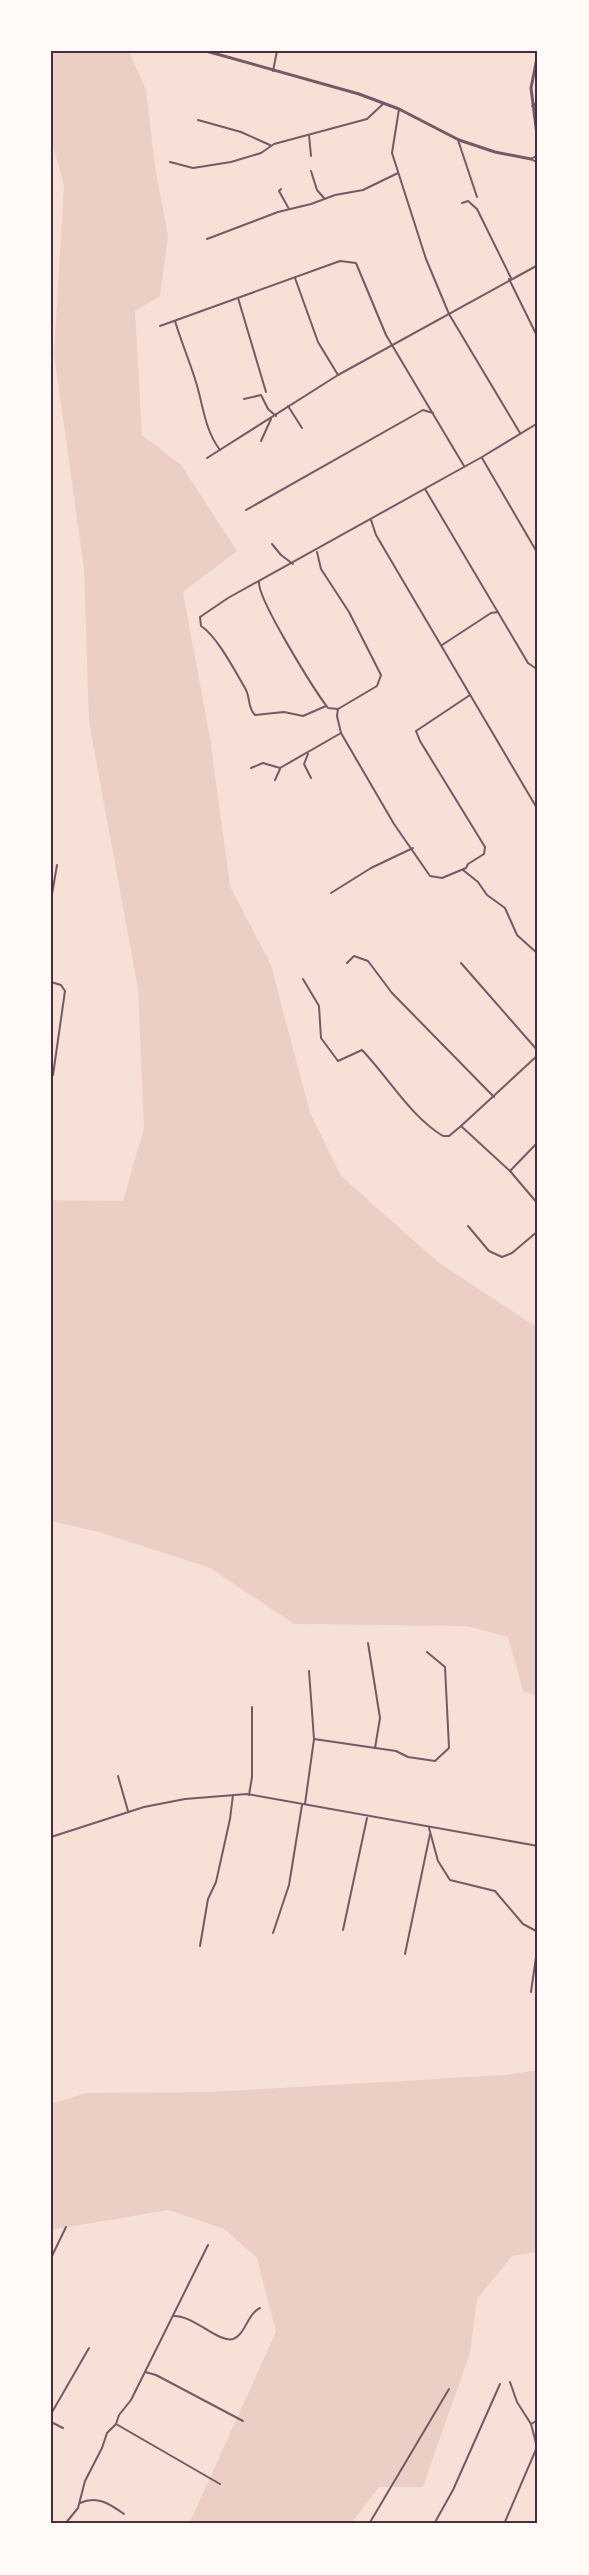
<svg xmlns="http://www.w3.org/2000/svg" width="589" height="2575" font-family="'Titillium Web',sans-serif">
<style>
.green{fill:#ebcfc5}
.lines{fill:none;stroke-linecap:round;stroke-linejoin:round}
.minor{stroke:#755966;stroke-width:2}
.tertiary{stroke:#755966;stroke-width:3}
.neatline{fill:none;stroke:#4a2c40;stroke-width:2}
</style>
<rect width="100%" height="100%" fill="#f7e1d7"/>
<!-- green -->
<g class="green">
<polygon points="51,51 129,51 146,90 155,166 168,236 160,296 135,311 142,435 181,465 237,551 183,592 210,738 230,886 271,965 310,1113 341,1176 438,1262 538,1328 538,1697 523,1691 508,1637 467,1626 294,1624 210,1568 99,1532 51,1521 51,1200 123,1201 144,1128 138,989 89,722 84,569 54,354 64,185 51,139"/>
<polygon points="538,2070 538,2252 512,2256 477,2299 470,2353 423,2487 379,2487 353,2521 343,2524 189,2524 276,2332 257,2258 224,2229 168,2210 51,2230 51,2104 86,2093 212,2092 505,2075"/>
</g>
<g class="lines">
<!-- minor -->
<g class="minor">
<polyline points="273,71 277,51"/>
<polyline points="532,106 538,102"/>
<polyline points="399,109 392,153 426,259 449,314 520,433"/>
<polyline points="198,120 241,132 270,145"/>
<polyline points="309,135 311,156"/>
<polyline points="458,140 477,197"/>
<polyline points="531,159 538,155"/>
<polyline points="531,159 538,163"/>
<polyline points="170,162 193,168 231,162 261,153 274,144 367,119 384,103"/>
<polyline points="311,171 317,190 324,198"/>
<polyline points="281,189 279,191 289,209"/>
<polyline points="462,203 468,201 477,209 511,278"/>
<polyline points="207,239 278,212 311,204 335,195 363,190 398,173"/>
<polyline points="295,278 318,342 338,375"/>
<polyline points="509,279 538,338"/>
<polyline points="238,298 266,392"/>
<path d="M 175,321 C 181,341 189,360 195,379 C 203,403 204,429 220,450"/>
<polyline points="160,326 340,261 356,263 386,335 464,466"/>
<polyline points="244,399 261,395 268,409 276,416"/>
<polyline points="288,406 302,428"/>
<polyline points="261,441 271,419"/>
<polyline points="207,458 338,375 538,265"/>
<polyline points="482,458 538,554"/>
<polyline points="425,489 528,663 538,670"/>
<polyline points="246,510 423,410 433,413"/>
<polyline points="371,520 376,535 538,810"/>
<polyline points="272,544 281,555 293,564"/>
<path d="M 259,581 C 256,597 315,691 328,708 L 338,709 L 377,686 L 381,675 L 349,612 L 321,569 L 317,552"/>
<polyline points="442,645 491,613 498,612"/>
<path d="M 326,706 L 303,716 L 284,712 L 255,715 C 247,707 251,698 245,688 C 235,671 217,636 201,626 L 200,617 L 228,598 L 482,457 L 538,423"/>
<polyline points="338,709 337,716 341,733 394,824 430,876 442,878 466,868 468,864 484,854 485,847 420,741 416,731 470,695"/>
<polyline points="308,754 304,764 311,778"/>
<polyline points="251,768 263,763 280,768 341,733"/>
<polyline points="275,780 280,769"/>
<polyline points="463,870 478,882 487,895 505,908 517,935 538,954"/>
<polyline points="331,893 371,868 413,848"/>
<polyline points="51,900 57,865"/>
<polyline points="347,963 354,956 368,961 392,993 494,1097"/>
<polyline points="461,963 538,1051"/>
<path d="M 303,979 L 319,1006 L 321,1038 L 338,1061 L 362,1050 C 388,1077 411,1117 443,1136 L 449,1136 L 461,1126 L 538,1055"/>
<polyline points="51,982 61,985 65,991 53,1075"/>
<polyline points="461,1126 510,1171 538,1204"/>
<polyline points="510,1171 538,1142"/>
<polyline points="468,1226 489,1251 502,1257 512,1253 538,1231"/>
<polyline points="368,1643 380,1718 375,1748"/>
<polyline points="309,1671 314,1739"/>
<polyline points="51,1716 51,1725"/>
<polyline points="118,1776 128,1811"/>
<polyline points="249,1795 252,1777 252,1707"/>
<polyline points="305,1804 314,1739 396,1751 408,1757 435,1761 449,1748 445,1667 427,1652"/>
<polyline points="429,1828 438,1861 450,1880 495,1891 523,1924 538,1932"/>
<polyline points="51,1837 144,1807 185,1799 247,1794 538,1846"/>
<polyline points="343,1930 367,1818"/>
<polyline points="273,1933 289,1885 302,1805"/>
<polyline points="200,1946 208,1899 216,1882 230,1819 233,1795"/>
<polyline points="405,1954 430,1834"/>
<polyline points="531,1992 538,1943"/>
<polyline points="51,2258 66,2227"/>
<path d="M 173,2316 C 194,2315 218,2343 233,2339 C 246,2334 247,2314 260,2308"/>
<polyline points="145,2372 156,2375 243,2421"/>
<polyline points="51,2414 89,2348"/>
<polyline points="51,2422 63,2428"/>
<polyline points="116,2424 220,2484"/>
<polyline points="531,2424 538,2420"/>
<path d="M 80,2503 C 97,2495 110,2504 124,2514"/>
<polyline points="65,2524 78,2508 85,2481 102,2448 107,2433 116,2424 119,2415 131,2400 208,2245"/>
<polyline points="369,2524 449,2389"/>
<polyline points="434,2524 453,2490 500,2384"/>
<polyline points="504,2524 537,2447 531,2424 517,2402 510,2382"/>
</g>
<!-- tertiary -->
<g class="tertiary">
<polyline points="206,51 359,94 399,109 459,140 495,152 531,159"/>
<polyline points="538,53 531,88 538,143"/>
</g>
</g>
<!-- border -->
<rect width="589" height="2575" fill="none" stroke="#fffaf5" stroke-width="105"/>
<rect x="52" y="52" width="484" height="2470" class="neatline"/>
</svg>
